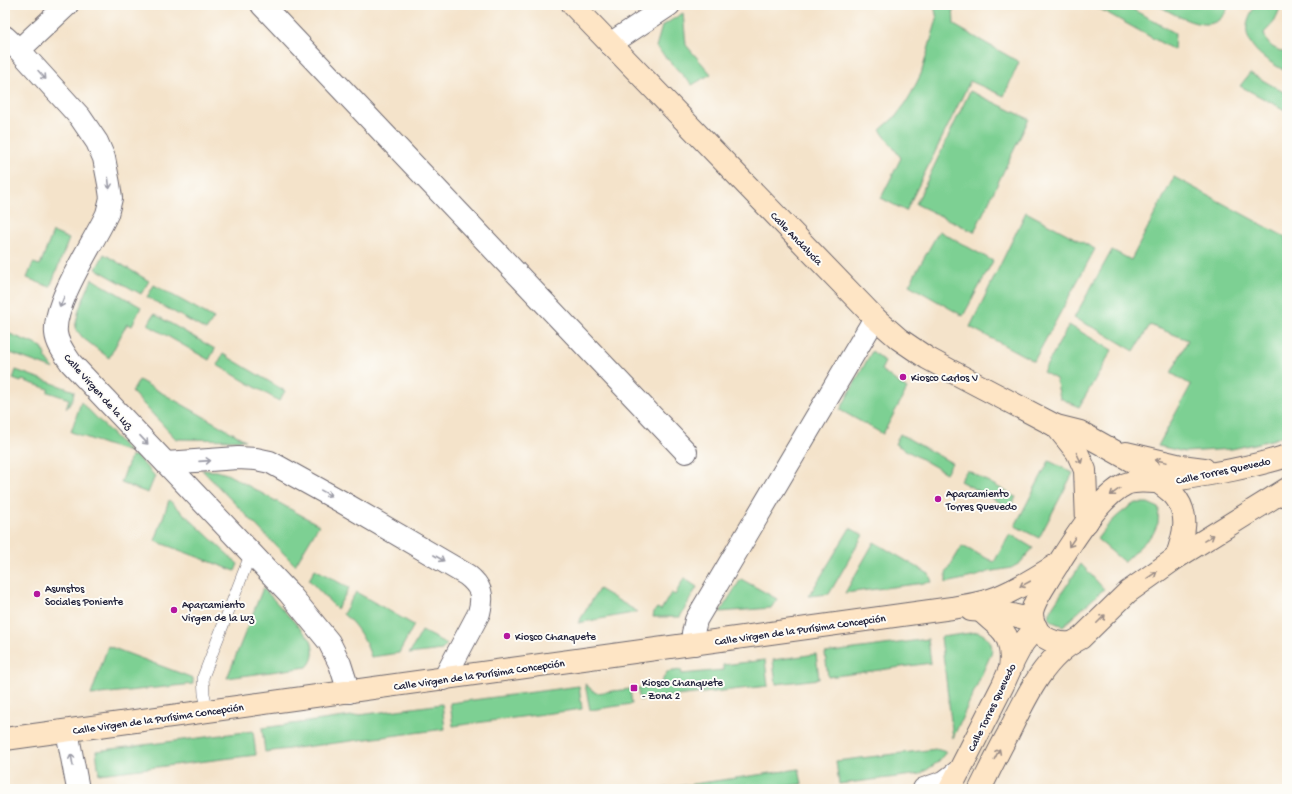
<svg xmlns="http://www.w3.org/2000/svg" width="1292" height="794" font-family="'Gochi Hand',sans-serif">
<style>
.green{fill:#7dd093;stroke:#507967}
.lines{fill:none;stroke-linecap:round;stroke-linejoin:round}
.lane-casing{stroke:#6c666d;stroke-width:12}
.street-casing{stroke:#6c666d;stroke-width:24}
.secondary-casing{stroke:#6c666d;stroke-width:24}
.lane{stroke:#fff;stroke-width:11}
.street{stroke:#fff;stroke-width:22}
.secondary{stroke:#fee5c5;stroke-width:22}
.oneway{stroke:#9c9ca7}
.oneway2{stroke:#9b8d87}
.poi-dot{fill:#b5179e;stroke:#fdfcf7;stroke-width:1.5}
.labels{text-anchor:middle;stroke-width:4;stroke-linejoin:round;paint-order:stroke}
.street-label{font-size:11px;fill:#22223b;stroke:#fdfcf7}
.poi-label{font-size:11px;fill:#22223b;stroke:#fdfcf7;text-anchor:start}
</style>
<rect width="100%" height="100%" fill="#fdfcf7"/>
<filter id="ink" filterUnits="userSpaceOnUse"><feTurbulence type="fractalNoise" baseFrequency=".025" numOctaves="2"/><feDisplacementMap in="SourceGraphic" scale="8" xChannelSelector="R" yChannelSelector="G"/><feConvolveMatrix kernelMatrix="1 2 1 2 8 2 1 2 1" color-interpolation-filters="sRGB"/></filter>
<filter id="wash" filterUnits="userSpaceOnUse"><feTurbulence type="fractalNoise" baseFrequency=".012" numOctaves="4" result="noise"/><feDisplacementMap in="SourceGraphic" scale="16" xChannelSelector="R" yChannelSelector="G"/><feGaussianBlur stdDeviation="0.9" result="paint"/><feColorMatrix in="noise" values="0 0 0 0 0 0 0 0 0 0 0 0 0 0 0 0 0 1.4 0 .05"/><feComposite in="paint" operator="in"/></filter>
<g filter="url(#wash)">
<rect width="100%" height="100%" fill="#f4e3ca"/>
<!-- green -->
<g class="green">
<polygon points="934,5 953,5 954,25 1019,62 1004,96 970,81 906,211 881,198 901,158 880,130 896,116 908,100 921,74 937,19"/>
<polygon points="1093,5 1125,5 1175,33 1174,50"/>
<path d="M 1157,5 L 1229,5 C 1216,41 1180,17 1157,5 Z"/>
<path d="M 1256,5 L 1279,5 L 1280,8 L 1275,21 L 1264,33 C 1267,47 1275,49 1287,53 L 1287,72 C 1259,57 1232,38 1256,5 Z"/>
<polygon points="683,13 686,45 711,74 692,85 656,47 662,26"/>
<polygon points="1250,73 1287,94 1287,111 1240,86"/>
<polygon points="970,91 1029,119 974,232 916,204"/>
<polygon points="1174,177 1287,238 1287,434 1272,440 1232,449 1185,452 1158,446 1191,385 1171,373 1188,340 1150,325 1134,351 1102,332 1074,318 1112,250 1131,260"/>
<polygon points="1026,212 1095,249 1034,361 970,327"/>
<polygon points="939,231 993,261 963,316 909,285"/>
<polygon points="53,232 69,239 50,287 27,278 33,263 40,265"/>
<polygon points="104,254 149,281 141,294 96,269"/>
<polygon points="92,279 141,307 132,326 127,324 109,358 83,338 75,328 79,309"/>
<polygon points="154,285 214,318 206,330 147,297"/>
<polygon points="154,314 215,349 209,360 148,325"/>
<polygon points="1069,325 1112,350 1079,407 1060,398 1056,379 1043,372"/>
<polygon points="5,332 42,347 46,358 54,369 5,351"/>
<polygon points="872,351 885,362 881,370 907,389 883,434 840,410"/>
<polygon points="223,354 285,391 279,401 217,365"/>
<path d="M 16,370 L 74,391 C 74,399 70,404 66,409 L 69,399 L 48,392 L 48,389 L 22,380 L 21,382 L 13,379 Z"/>
<polygon points="139,380 245,440 176,439 132,392"/>
<polygon points="81,402 130,452 107,445 71,432"/>
<polygon points="900,434 952,463 946,473 895,444"/>
<polygon points="131,456 136,456 155,476 148,493 121,483"/>
<polygon points="1049,461 1073,473 1039,538 1015,526"/>
<polygon points="202,470 216,471 227,474 319,525 295,565"/>
<polygon points="967,470 1016,497 1010,508 960,481"/>
<polygon points="169,500 238,564 235,571 155,541"/>
<path d="M 1135,503 L 1148,503 L 1159,508 L 1158,523 L 1153,534 L 1124,562 L 1097,539 C 1108,524 1119,513 1135,503 Z"/>
<polygon points="850,528 863,535 829,594 809,596"/>
<polygon points="1010,534 1033,548 1020,563 1011,568 988,572 977,576 946,583 946,573 962,546 994,562"/>
<polygon points="874,542 929,574 932,582 845,593"/>
<polygon points="1081,564 1104,589 1063,626 1055,623 1049,618 1050,613 1053,606"/>
<polygon points="315,569 349,588 337,609 309,580"/>
<polygon points="684,578 697,587 680,617 653,617 654,612 657,608 661,610 671,593 675,595"/>
<polygon points="741,579 777,599 771,608 720,612"/>
<path d="M 263,588 L 311,640 C 314,650 315,659 307,667 L 227,678 Z"/>
<polygon points="599,589 638,612 578,623"/>
<path d="M 356,592 L 414,625 L 399,653 L 371,657 C 366,641 357,625 343,614 Z"/>
<polygon points="422,631 447,644 442,650 409,654"/>
<path d="M 978,632 C 988,636 994,643 991,654 L 953,738 L 941,637 Z"/>
<polygon points="928,639 931,663 828,677 825,653"/>
<polygon points="108,646 193,678 193,684 91,695"/>
<polygon points="816,654 819,679 776,684 773,660"/>
<polygon points="765,660 768,686 639,700 638,688 659,686 667,672 681,670 682,674 723,670 723,665"/>
<polygon points="585,684 596,693 630,689 632,704 590,710"/>
<polygon points="579,686 582,709 453,726 450,703"/>
<polygon points="442,704 445,729 265,752 262,728"/>
<polygon points="253,731 256,755 99,774 96,751"/>
<polygon points="936,749 946,752 938,762 921,774 839,784 836,761"/>
<polygon points="799,769 802,784 763,789 659,789"/>
</g>
</g>
<g filter="url(#ink)">
<g class="lines">
<defs>
<polyline id="lane" points="208,711 204,694 203,677 251,553"/>
<g id="street">
<polyline points="262,5 686,452"/>
<path d="M 5,37 L 19,50 L 80,117 L 97,142 L 104,158 L 109,184 L 111,198 L 107,214 C 93,244 53,302 56,333 C 57,344 65,354 71,363 L 289,593 L 329,642 L 340,664 L 349,692"/>
<polyline points="610,44 669,5"/>
<polyline points="19,50 67,5"/>
<path d="M 166,463 L 238,458 L 256,459 L 270,462 L 342,502 L 467,575 C 481,586 484,595 479,613 L 444,679"/>
<polyline points="694,644 693,633 696,620 875,318"/>
<polyline points="67,731 78,789"/>
<polyline points="924,789 944,782 960,770"/>
</g>
<g id="secondary">
<polyline points="573,5 875,318 899,339 927,358 951,371 1056,426 1080,432 1139,465 1151,481"/>
<polyline points="1056,426 1077,452 1085,470 1087,522"/>
<polyline points="1126,453 1181,466 1204,469"/>
<path d="M 1158,482 C 1163,486 1169,490 1173,494 C 1191,514 1184,536 1176,558"/>
<path d="M 971,610 C 993,612 1013,613 1033,621"/>
<path d="M 981,611 C 987,617 994,622 1000,628 C 1011,638 1012,656 1010,669"/>
<path d="M 1072,643 C 1053,645 1032,636 1032,613 C 1033,602 1046,584 1051,575 C 1068,549 1098,497 1126,484 C 1138,479 1150,483 1162,482 C 1204,475 1247,469 1287,456"/>
<path d="M 5,739 L 952,608 C 968,605 984,603 998,597 C 1020,588 1039,576 1059,563"/>
<polyline points="950,789 1003,685 1014,660 1023,643 1036,627"/>
<path d="M 980,789 C 989,771 998,752 1008,734 C 1025,699 1044,656 1081,638 L 1128,592 L 1176,558 L 1287,489"/>
</g>
</defs>
<!-- lane casing -->
<use href="#lane" class="lane-casing"/>
<!-- street casing -->
<use href="#street" class="street-casing"/>
<!-- secondary casing -->
<use href="#secondary" class="secondary-casing"/>
<!-- lane -->
<use href="#lane" class="lane"/>
<!-- street -->
<use href="#street" class="street"/>
<!-- secondary -->
<use href="#secondary" class="secondary"/>
</g>
<!-- one-way arrows -->
<defs><path id="oneway-shaft" d="M-6 0H5M1.5-3L5.5 0L1.5 3" fill="none" stroke-width="1.6" stroke-linecap="round" stroke-linejoin="round"/></defs>
<g class="oneway">
<use href="#oneway-shaft" transform="translate(42 75) rotate(48)"/>
<use href="#oneway-shaft" transform="translate(109 183) rotate(83)"/>
<use href="#oneway-shaft" transform="translate(62 302) rotate(112)"/>
<use href="#oneway-shaft" transform="translate(144 440) rotate(47)"/>
<use href="#oneway-shaft" transform="translate(205 461) rotate(-4)"/>
<use href="#oneway-shaft" transform="translate(326 493) rotate(29)"/>
<use href="#oneway-shaft" transform="translate(439 558) rotate(30)"/>
<use href="#oneway-shaft" transform="translate(72 760) rotate(-100)"/>
</g>
<g class="oneway2">
<use href="#oneway-shaft" transform="translate(1079 458) rotate(65)"/>
<use href="#oneway-shaft" transform="translate(1161 461) rotate(-168)"/>
<use href="#oneway-shaft" transform="translate(1115 492) rotate(144)"/>
<use href="#oneway-shaft" transform="translate(1209 538) rotate(-32)"/>
<use href="#oneway-shaft" transform="translate(1072 542) rotate(124)"/>
<use href="#oneway-shaft" transform="translate(1152 575) rotate(-34)"/>
<use href="#oneway-shaft" transform="translate(1025 584) rotate(152)"/>
<use href="#oneway-shaft" transform="translate(1101 619) rotate(-45)"/>
<use href="#oneway-shaft" transform="translate(997 754) rotate(-63)"/>
</g>
</g>
<!-- markers -->
<g class="poi-dot">
<circle cx="903" cy="377" r="4"/>
<circle cx="938" cy="499" r="4"/>
<circle cx="37" cy="594" r="4"/>
<circle cx="174" cy="610" r="4"/>
<circle cx="507" cy="636" r="4"/>
<rect x="630" y="684" width="8" height="8" rx="2"/>
</g>
<g class="labels">
<!-- street labels -->
<g class="street-label">
<text transform="translate(797 238) rotate(46)" y="4">Calle Andalucía</text>
<text transform="translate(99 391) rotate(48)" y="4">Calle Virgen de la Luz</text>
<text transform="translate(1223 470) rotate(-12)" y="4">Calle Torres Quevedo</text>
<text transform="translate(800 629) rotate(-8)" y="4">Calle Virgen de la Purísima Concepción</text>
<text transform="translate(479 674) rotate(-8)" y="4">Calle Virgen de la Purísima Concepción</text>
<text transform="translate(991 707) rotate(-64)" y="4">Calle Torres Quevedo</text>
<text transform="translate(158 718) rotate(-8)" y="4">Calle Virgen de la Purísima Concepción</text>
</g>
<!-- poi labels -->
<g class="poi-label">
<text x="911" y="381">Kiosco Carlos V</text>
<text x="946" y="497">Aparcamiento<tspan x="946" dy="13">Torres Quevedo</tspan></text>
<text x="45" y="592">Asunstos<tspan x="45" dy="13">Sociales Poniente</tspan></text>
<text x="182" y="608">Aparcamiento<tspan x="182" dy="13">Virgen de la Luz</tspan></text>
<text x="515" y="640">Kiosco Chanquete</text>
<text x="642" y="686">Kiosco Chanquete<tspan x="642" dy="13">- Zona 2</tspan></text>
</g>
</g>
<!-- margin -->
<rect width="1292" height="794" fill="none" stroke="#fdfcf7" stroke-width="20"/>
</svg>
